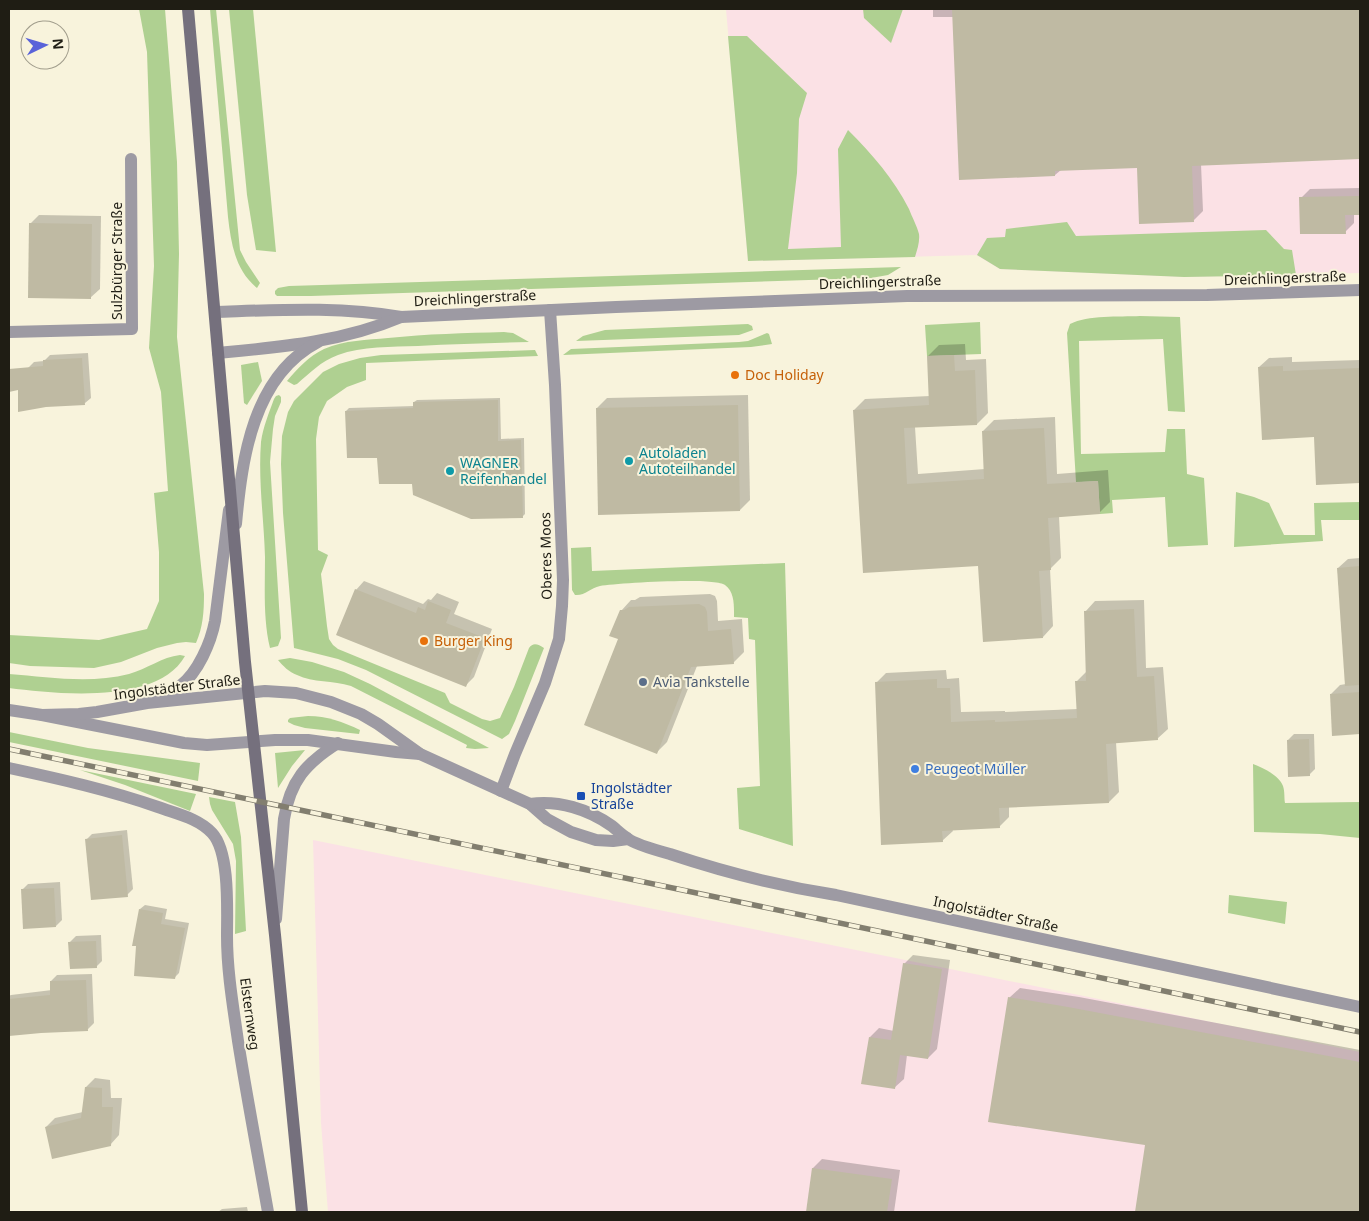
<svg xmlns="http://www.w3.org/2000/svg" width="1369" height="1221" font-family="'Noto Sans',sans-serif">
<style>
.industrial{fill:#fbe1e5}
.green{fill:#afd091}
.shadow{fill:#0003}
.building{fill:#bfbaa3}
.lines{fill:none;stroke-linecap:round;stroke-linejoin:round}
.minor{stroke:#9d9aa3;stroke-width:12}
.tertiary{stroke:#9d9aa3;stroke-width:12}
.secondary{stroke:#75707d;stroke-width:12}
.rail-casing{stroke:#827e6f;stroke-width:5.5}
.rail{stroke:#f8f3dc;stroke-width:4;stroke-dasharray:11;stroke-linecap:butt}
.food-dot{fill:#e8710a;stroke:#f8f3dc;stroke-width:2}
.culture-dot{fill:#0f9aa8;stroke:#f8f3dc;stroke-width:2}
.service-dot{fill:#5c6f8a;stroke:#f8f3dc;stroke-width:2}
.shop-dot{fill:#3f7fe0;stroke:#f8f3dc;stroke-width:2}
.transit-dot{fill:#1a4fb4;stroke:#f8f3dc;stroke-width:2}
.labels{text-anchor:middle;stroke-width:4;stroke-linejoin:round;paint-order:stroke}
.street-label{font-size:14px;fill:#1f1d14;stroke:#f8f3dc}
.food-label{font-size:14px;fill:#c56008;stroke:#f8f3dc;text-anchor:start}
.culture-label{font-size:14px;fill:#0d838f;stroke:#f8f3dc;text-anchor:start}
.service-label{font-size:14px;fill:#4e5e75;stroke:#f8f3dc;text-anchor:start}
.shop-label{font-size:14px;fill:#366cbe;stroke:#f8f3dc;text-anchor:start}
.transit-label{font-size:14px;fill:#164399;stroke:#f8f3dc;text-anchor:start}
</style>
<rect width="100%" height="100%" fill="#f8f3dc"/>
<!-- industrial -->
<g class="industrial">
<polygon points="726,9 1360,9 1360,273 1184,277 1000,269 976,255 748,261"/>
<polygon points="313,840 1360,1052 1360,1212 328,1212 321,1123"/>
</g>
<!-- green -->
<g class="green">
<path d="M 139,9 L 165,9 L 177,162 L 179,254 L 177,337 L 204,594 C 204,612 203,627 196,643 L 186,642 L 177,643 L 157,648 L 121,662 L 94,668 L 30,666 L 9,663 L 9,635 L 99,640 L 147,629 L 159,601 L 159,552 L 154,493 L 168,491 L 161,392 L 149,348 L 154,266 L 147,52 Z"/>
<path d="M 210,9 L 216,9 L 240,250 L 246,262 L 260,283 L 257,288 C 235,270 231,243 228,217 Z"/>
<polygon points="229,9 253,9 276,252 256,250 247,195"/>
<polygon points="863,9 903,9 891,43 864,18"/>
<path d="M 728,36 L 747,36 L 807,93 L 799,119 L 797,173 L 788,249 L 841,247 L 838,149 L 848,130 C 872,154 894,179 909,209 C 912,217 917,226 919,234 C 920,242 917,250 915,257 L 748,261 Z"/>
<polygon points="1067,222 1076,236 1266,230 1284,249 1292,250 1296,275 1184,277 1000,269 977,255 987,238 1005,237 1006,229"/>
<polygon points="901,267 888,275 871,278 311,296 277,296 275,294 275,291 278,288 289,286"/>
<path d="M 1140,316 L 1180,317 L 1185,412 L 1168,411 L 1163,339 L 1079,341 L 1081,454 L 1165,452 L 1167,429 L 1185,429 L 1187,474 L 1204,478 L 1208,545 L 1168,547 L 1165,497 L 1112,500 L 1113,513 L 1100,514 L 1098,481 L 1076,482 L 1067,333 L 1070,324 C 1088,315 1119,317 1140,316 Z"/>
<polygon points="980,322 981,354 927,356 925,325"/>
<polygon points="748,324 752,326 753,330 739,335 576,341 583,336 605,330"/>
<path d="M 504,332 L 513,333 L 529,342 C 492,343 455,344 418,346 C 392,347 362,346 338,355 C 320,362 311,372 297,384 L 294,385 L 287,381 C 297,369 309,356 324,349 C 345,340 367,340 388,338 C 427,334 465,333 504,332 Z"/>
<polygon points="767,333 769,334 772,344 751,347 563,355 571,349 739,342 748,341"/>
<path d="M 535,350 L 538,356 L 366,363 L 366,380 L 347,387 L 327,401 L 319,417 L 316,439 L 318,550 L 328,555 L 321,574 L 327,626 L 329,639 L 333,645 L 338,649 L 445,693 L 450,703 L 482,719 L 490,721 L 500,718 L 514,687 L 529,648 C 533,642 538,644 544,648 L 515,721 L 509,734 L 502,739 L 366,670 L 338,659 L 294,648 L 283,513 L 281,464 L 282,436 L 288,412 L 294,401 L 323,372 L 339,364 L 360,358 L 381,355 Z"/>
<polygon points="258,362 262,381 247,405 244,403 241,365"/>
<path d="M 279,395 L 281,397 L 281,402 L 275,416 L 273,429 L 270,462 L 281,638 L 278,646 L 270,648 C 263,619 265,587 265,557 C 264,520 258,480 261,442 C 263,427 269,413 274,399 L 276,396 Z"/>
<polygon points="1236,492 1254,497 1269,503 1284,535 1315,535 1314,503 1360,502 1360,520 1321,520 1323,541 1234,547"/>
<path d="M 591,547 L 592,571 L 785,563 L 793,846 L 739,829 L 737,788 L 760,786 L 755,640 L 749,639 L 748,618 L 734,617 C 734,607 735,592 725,585 C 715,577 617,583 600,586 C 590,588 585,596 575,595 L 572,590 L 571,548 Z"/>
<path d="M 180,655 L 185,656 C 158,705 56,694 9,688 L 9,674 C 48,677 90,684 129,674 C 147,669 162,657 180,655 Z"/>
<path d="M 290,658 L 312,662 L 344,672 L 370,684 L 489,748 L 475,749 L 466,748 L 467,745 L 351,686 C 333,680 313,683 297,675 C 289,672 283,666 278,660 Z"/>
<path d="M 308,716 C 327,716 343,722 360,730 L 359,734 L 305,728 L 294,725 L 288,722 L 288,720 L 290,718 Z"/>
<polygon points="9,732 88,748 200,763 198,781 9,742"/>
<polygon points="305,750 292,766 278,788 275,753"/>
<path d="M 1253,764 C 1263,768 1279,775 1283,786 C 1285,792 1284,798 1285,803 L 1360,802 L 1360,838 L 1320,834 L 1254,832 Z"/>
<polygon points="80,770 196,794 190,811 125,785"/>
<polygon points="209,797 235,802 241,837 246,931 235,934 236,861 233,844 212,810 210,804"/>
<polygon points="1229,895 1287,902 1285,924 1228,913"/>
</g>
<!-- shadow -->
<g class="shadow">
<polygon points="933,9 1360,9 1360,158 1201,164 1203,211 1194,220 1138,166 1061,170 1055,175 954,17 933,17"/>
<polygon points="1360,188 1360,212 1359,214 1354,214 1354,223 1345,232 1301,198 1310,189"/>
<polygon points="39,215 101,216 100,289 90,298 30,224"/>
<polygon points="965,344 966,360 986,359 988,413 977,424 915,427 918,474 985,469 983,431 994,420 1055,417 1057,474 1108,470 1110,502 1099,513 1059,516 1061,558 1050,569 1053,626 1043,637 979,565 864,572 854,410 865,399 930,396 928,356 939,345"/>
<polygon points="88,353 91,398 85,403 28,368 34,362 44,361 50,355"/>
<polygon points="1292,357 1292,362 1360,360 1360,482 1317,483 1316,436 1259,367 1269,358"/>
<polygon points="748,395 750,500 740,510 597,408 607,398"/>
<polygon points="500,398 501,439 524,438 525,514 523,516 413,482 379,456 346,411 349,408 414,406 414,402 417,400"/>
<polygon points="1360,558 1360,733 1334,734 1331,694 1340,685 1346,684 1338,568 1348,559"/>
<polygon points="364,581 423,604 428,599 431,600 437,593 459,602 454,614 492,629 474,677 465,686 356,590"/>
<polygon points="710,594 715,596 717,601 718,621 742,619 744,652 733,663 697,666 667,742 656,753 620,639 621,611 631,600 635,600 640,597"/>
<polygon points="1144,600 1146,668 1163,667 1168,729 1157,739 1116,742 1119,792 1109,802 1009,806 1009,817 999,827 952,829 953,831 942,841 876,683 886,673 946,670 947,679 959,678 961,712 1005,711 1005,712 1078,709 1076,682 1087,671 1085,612 1095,601"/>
<polygon points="1294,734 1314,734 1315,769 1309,775 1288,740"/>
<polygon points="127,830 133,889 127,895 86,840 92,834"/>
<polygon points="60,882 62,920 56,926 22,890 28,884"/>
<polygon points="145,905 167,909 165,919 189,923 179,973 174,978 140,909"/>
<polygon points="101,935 102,961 96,967 70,942 76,936"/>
<polygon points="913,955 950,960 937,1049 928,1058 907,1055 904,1079 894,1088 870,1037 879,1028 894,1031 904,964"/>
<polygon points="92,974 94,1023 88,1029 41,1031 9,1035 9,996 11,995 52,990 51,981 57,975"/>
<polygon points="1020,988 1079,997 1360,1050 1360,1212 1137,1212 1146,1144 1009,998"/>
<polygon points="95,1078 110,1080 111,1098 122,1098 119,1135 110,1145 46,1127 55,1118 83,1112 86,1087"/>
<polygon points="822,1159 900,1170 894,1212 807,1212 813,1168"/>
<polygon points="247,1207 248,1212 218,1212 222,1209"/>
</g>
<!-- building -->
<g class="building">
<polygon points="952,9 1360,9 1360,159 1192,166 1194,222 1139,224 1137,168 1055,171 1055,176 959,180"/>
<polygon points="1359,196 1359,215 1345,215 1346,234 1300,234 1299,197"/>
<polygon points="29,223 92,224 91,299 28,298"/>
<polygon points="954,355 955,371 975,370 977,425 904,428 907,484 984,479 982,431 1044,428 1047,484 1098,481 1100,514 1048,518 1051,570 1039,571 1043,638 983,642 978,566 863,573 853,410 929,405 927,356"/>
<polygon points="82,358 85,405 46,407 18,412 18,390 9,392 9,369 43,366 43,360"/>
<polygon points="1283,366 1283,371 1360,368 1360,483 1316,485 1314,437 1262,440 1258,367"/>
<polygon points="498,400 498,441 521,440 523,518 471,519 413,495 412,484 379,484 377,458 347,458 345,411 413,408 413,402"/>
<polygon points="738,405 740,511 598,515 596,408"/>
<polygon points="1360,566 1360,685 1345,686 1337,568"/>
<polygon points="355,589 416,613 418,607 425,610 428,601 451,610 446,623 485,638 466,687 336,635"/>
<polygon points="699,604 705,607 707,612 708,631 731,629 734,664 691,667 657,754 584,725 618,639 609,636 620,610 624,610 629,607"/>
<polygon points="1134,609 1137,677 1154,676 1158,740 1106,744 1109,803 999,808 1000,828 942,831 943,842 881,845 875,682 937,679 937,688 950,688 951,722 995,720 995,722 1077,718 1075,681 1086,681 1084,611"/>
<polygon points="1360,692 1360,734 1332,736 1330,694"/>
<polygon points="1309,739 1310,776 1288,777 1287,740"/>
<polygon points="122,835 128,897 91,900 85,839"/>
<polygon points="54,888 56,927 23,929 21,889"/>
<polygon points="139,909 163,913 161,924 185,928 175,979 134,976 136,946 132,946"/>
<polygon points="96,941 97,968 70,969 68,942"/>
<polygon points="903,963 942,969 928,1059 900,1055 895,1089 861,1084 869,1037 891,1040"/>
<polygon points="86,980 88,1031 41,1033 9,1036 9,999 50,995 50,981"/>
<polygon points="1008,997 1068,1007 1360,1062 1360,1212 1135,1212 1145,1145 988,1122"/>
<polygon points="85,1087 102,1088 102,1107 113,1107 111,1146 52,1159 45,1127 81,1118"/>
<polygon points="812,1168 892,1179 887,1212 806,1212"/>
</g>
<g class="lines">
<!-- minor -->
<g class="minor">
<polyline points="9,332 132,329 131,159"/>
<path d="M 9,768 C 60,779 109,790 158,807 C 177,814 198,818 212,833 C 230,852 227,911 227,936 C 227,971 233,1006 238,1041 C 247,1098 258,1155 268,1212"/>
<polyline points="501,791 515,754 545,683 559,639 562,606 563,580 555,385 550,310"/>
</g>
<!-- tertiary -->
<g class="tertiary">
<path d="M 215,312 C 277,310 340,306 401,317 L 616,307 L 907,296 L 1207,295 L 1360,290"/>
<path d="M 218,353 C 281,347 342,342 401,317"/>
<path d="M 236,524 C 242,458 253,376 318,342"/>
<path d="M 156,699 C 164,695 173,692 180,686 C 198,673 211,642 215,621 L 229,510"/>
<polyline points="9,710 42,715 184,743 207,745 275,740 308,740 396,752 420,754"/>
<polyline points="42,715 79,714 97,712 147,703 265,691 296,693 331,702 361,714 378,724 420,754 530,804 547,819 571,832 596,840 613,841 628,839"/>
<path d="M 530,804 C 559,800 588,809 612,826 C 617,830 622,835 627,838 C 634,844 659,851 670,854 C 724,872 779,886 836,895 L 1360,1007"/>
<path d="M 276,919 L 284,819 C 290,781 306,763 338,743"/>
</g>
<!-- secondary -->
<polyline class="secondary" points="188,9 245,662 275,935 302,1212"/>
<defs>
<polyline id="rail" points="9,749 1360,1032"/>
</defs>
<!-- rail casing -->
<use href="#rail" class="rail-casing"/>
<!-- rail -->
<use href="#rail" class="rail"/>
</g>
<!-- markers -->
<g class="food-dot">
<circle cx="735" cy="375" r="5"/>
<circle cx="424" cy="641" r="5"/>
</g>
<g class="culture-dot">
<circle cx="629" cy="461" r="5"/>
<circle cx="450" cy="471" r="5"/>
</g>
<circle class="service-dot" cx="643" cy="682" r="5"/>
<circle class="shop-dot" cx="915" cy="769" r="5"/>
<rect class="transit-dot" x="576" y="791" width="10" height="10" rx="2.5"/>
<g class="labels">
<!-- street labels -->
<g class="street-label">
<text transform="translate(117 261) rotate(-90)" y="5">Sulzbürger Straße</text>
<text transform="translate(1285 278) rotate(-2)" y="5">Dreichlingerstraße</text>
<text transform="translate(880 282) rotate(-2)" y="5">Dreichlingerstraße</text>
<text transform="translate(475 298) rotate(-3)" y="5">Dreichlingerstraße</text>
<text transform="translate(546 556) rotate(-91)" y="5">Oberes Moos</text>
<text transform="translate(177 687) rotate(-7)" y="5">Ingolstädter Straße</text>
<text transform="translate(996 914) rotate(12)" y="5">Ingolstädter Straße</text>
<text transform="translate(250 1014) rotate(82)" y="5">Elsternweg</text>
</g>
<!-- food labels -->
<g class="food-label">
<text x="745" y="380">Doc Holiday</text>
<text x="434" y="646">Burger King</text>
</g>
<!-- culture labels -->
<g class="culture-label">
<text x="639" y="458">Autoladen<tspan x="639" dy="16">Autoteilhandel</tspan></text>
<text x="460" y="468">WAGNER<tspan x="460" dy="16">Reifenhandel</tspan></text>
</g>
<!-- service labels -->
<g class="service-label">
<text x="653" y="687">Avia Tankstelle</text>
</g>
<!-- shop labels -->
<g class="shop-label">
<text x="925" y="774">Peugeot Müller</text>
</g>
<!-- transit labels -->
<g class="transit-label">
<text x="591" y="793">Ingolstädter<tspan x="591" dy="16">Straße</tspan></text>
</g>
</g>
<!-- border -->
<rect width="1369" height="1221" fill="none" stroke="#1f1d14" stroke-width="20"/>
<!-- north arrow -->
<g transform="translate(45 45) rotate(85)"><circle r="24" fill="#f8f3dc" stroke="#a19d8c"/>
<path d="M0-4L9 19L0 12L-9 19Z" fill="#5962d9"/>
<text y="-8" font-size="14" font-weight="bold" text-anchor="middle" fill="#1f1d14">N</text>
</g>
</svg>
